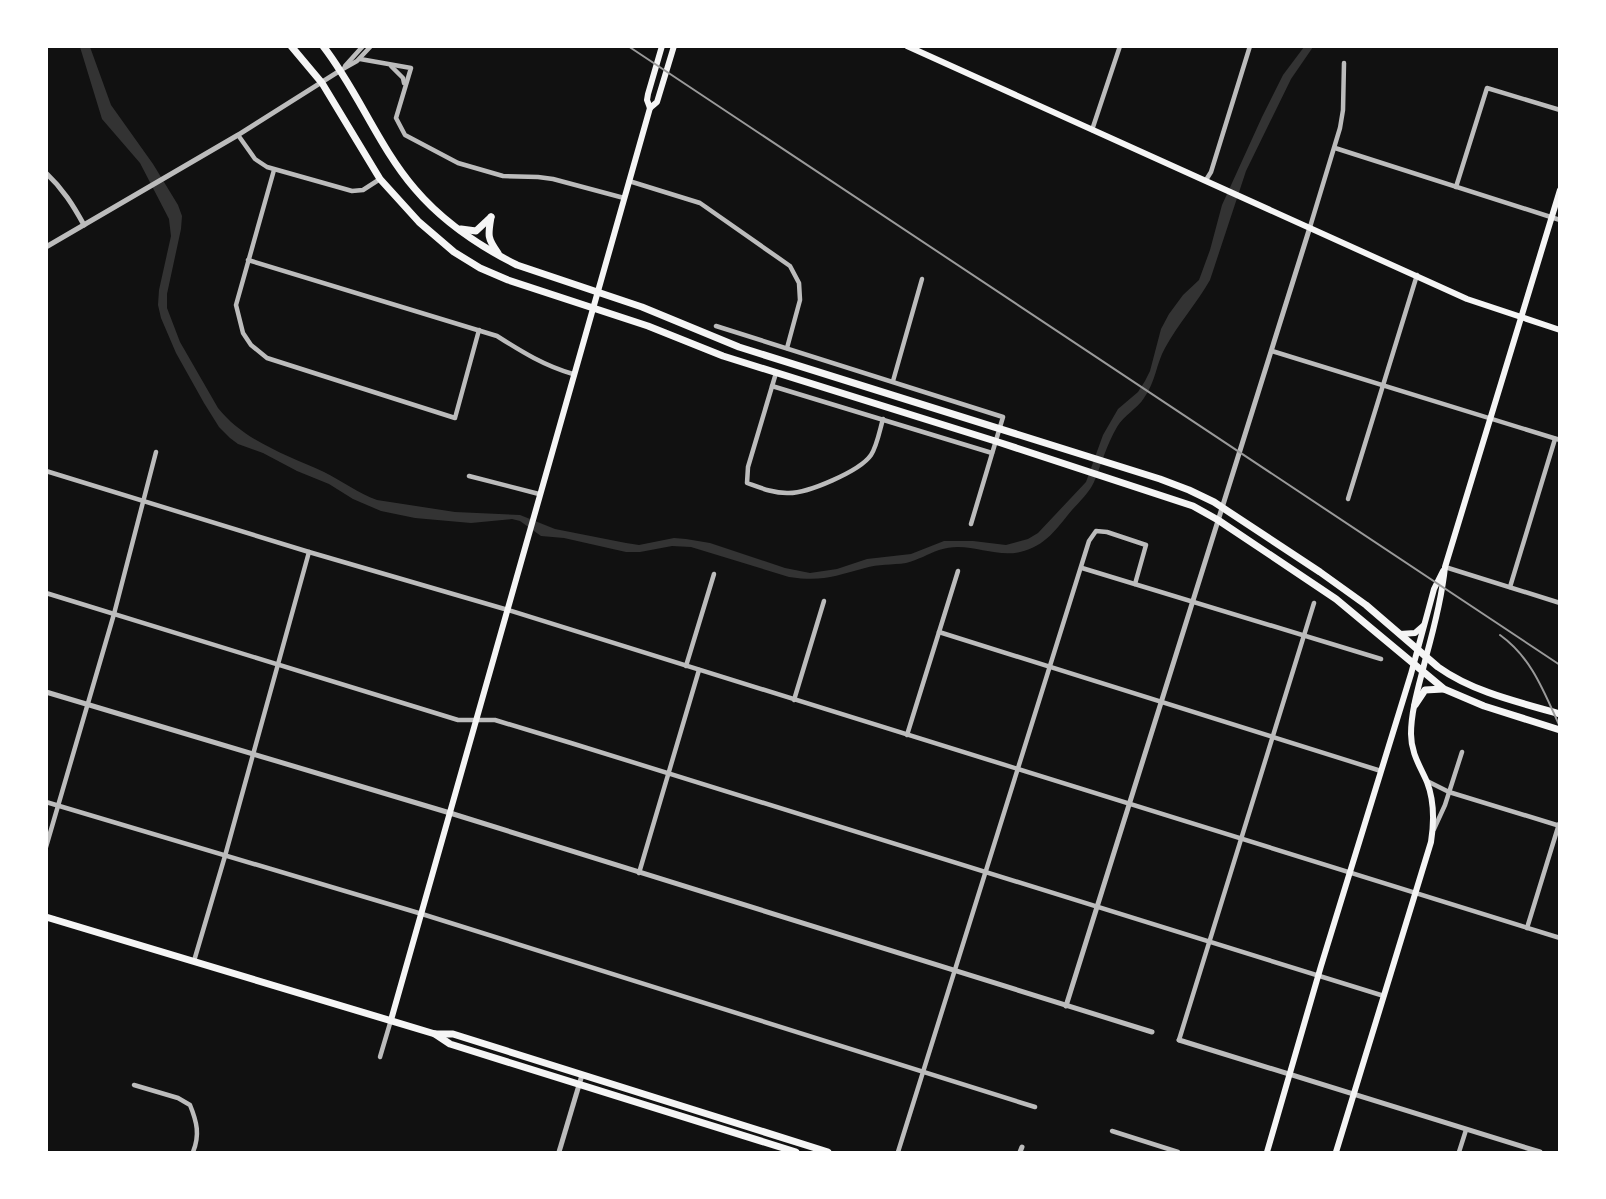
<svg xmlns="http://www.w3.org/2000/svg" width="1606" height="1199" font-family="'Zilla Slab',serif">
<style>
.water{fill:#333}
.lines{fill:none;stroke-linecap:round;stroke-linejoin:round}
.minor{stroke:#bcbcbc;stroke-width:4.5}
.tertiary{stroke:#bcbcbc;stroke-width:5}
.secondary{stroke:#f5f5f5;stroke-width:6}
.primary{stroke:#f5f5f5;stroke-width:7}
.rail{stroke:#9a9a9a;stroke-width:2}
</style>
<rect width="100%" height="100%" fill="#111"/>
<!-- water -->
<path class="water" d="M 80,47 L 90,47 L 111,105 L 153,164 L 178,205 L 182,216 L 181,229 L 167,294 L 167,308 L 180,342 L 218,408 C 244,441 287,455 324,472 C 342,481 358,493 377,500 L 455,512 L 520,515 L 555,529 L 626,543 L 639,545 L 674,538 L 686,539 L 710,543 L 785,568 L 810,573 L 837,569 L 867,559 L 911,554 L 944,541 L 973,541 L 1006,545 L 1028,539 L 1038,533 L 1086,482 L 1103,435 L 1118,409 L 1138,392 L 1145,381 L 1150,371 L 1161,329 L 1169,314 L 1183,295 L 1199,280 L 1210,250 L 1222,205 L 1262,117 L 1283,75 L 1304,47 L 1313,47 L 1291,79 L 1246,171 L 1210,280 C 1197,303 1178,324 1165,348 C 1156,364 1156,381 1144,398 C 1137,409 1124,415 1117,427 C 1106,446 1102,463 1094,482 C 1089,493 1080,501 1072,510 C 1056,529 1046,546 1020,552 C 993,558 967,540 939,550 C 928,554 918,560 906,563 C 892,565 878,564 865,568 C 834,576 823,582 789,577 L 691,547 L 672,546 L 640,552 L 626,552 L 564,538 L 541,536 L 520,521 L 512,519 L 471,523 L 415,518 L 381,511 L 353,499 L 329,484 L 297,471 L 263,453 L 238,444 L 230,438 L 219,427 L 204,403 L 176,353 L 161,318 L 158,305 L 159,290 L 171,236 L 169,219 L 140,163 L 102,119 Z"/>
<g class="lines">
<!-- minor -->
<g class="minor">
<polyline points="360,59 411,68 396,118 405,135 458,163 503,176 538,177 553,179 624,198"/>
<polyline points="345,66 363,46"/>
<polyline points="391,66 403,78 404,83"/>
<polyline points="341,70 357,61 371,46"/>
<polyline points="1092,130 1120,46"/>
<polyline points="238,135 255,159 267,167 352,191 363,190 380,179"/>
<polyline points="1335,148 1560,220"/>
<polyline points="274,170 236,305 243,333 251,345 267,358 455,418 479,330"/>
<polyline points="1206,180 1211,172 1250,46"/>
<polyline points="629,181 700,203 790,266 799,283 800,300 787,348"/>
<polyline points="1456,187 1487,88 1560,110"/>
<polyline points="1310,227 1340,128 1343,110 1344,63"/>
<path d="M 248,260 L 497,336 C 522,352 545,366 573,374"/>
<polyline points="716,326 1003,417 971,524"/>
<polyline points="1272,351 1560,440"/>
<path d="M 776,373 L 748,467 L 747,483 C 761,488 773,493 787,493 C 807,494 860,471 871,455 C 877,446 880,429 883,419"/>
<polyline points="893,381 922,279"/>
<polyline points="772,386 992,453"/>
<polyline points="46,471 309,552 508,610 1560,938"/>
<polyline points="469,476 539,494"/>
<polyline points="1348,499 1417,275"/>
<polyline points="1445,567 1560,603"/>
<polyline points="1082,568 1381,659"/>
<polyline points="1510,587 1555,439"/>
<polyline points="46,593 458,720 495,720 571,743 1384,996"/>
<polyline points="939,632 1381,771"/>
<polyline points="686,666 714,574"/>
<polyline points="794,700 824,601"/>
<polyline points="907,735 958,571"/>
<polyline points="1427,781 1449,792 1560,826"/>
<polyline points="46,802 422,914 1035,1107"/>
<polyline points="1434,829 1445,805 1462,752"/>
<polyline points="46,847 114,614 156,452"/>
<polyline points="639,873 699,670"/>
<polyline points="1527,928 1559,824"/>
<polyline points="194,961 225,856 309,552"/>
<polyline points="1179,1040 1314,603"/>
<polyline points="380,1057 391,1020"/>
<path d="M 134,1085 L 178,1098 L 190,1105 C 197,1122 200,1135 193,1152"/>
<polyline points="1112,1131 1178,1152"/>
<polyline points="898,1152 1089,541 1096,531 1107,532 1146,545 1135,584"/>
<polyline points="1459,1152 1466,1130"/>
</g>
<!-- tertiary -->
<g class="tertiary">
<path d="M 46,173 C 63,189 73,205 84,225"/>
<polyline points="46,247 238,135 341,70"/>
<polyline points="46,692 450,813 1152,1032"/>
<polyline points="1066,1006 1310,227"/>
<polyline points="1179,1040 1540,1152"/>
<polyline points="559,1152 582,1075"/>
<polyline points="1020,1152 1022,1147"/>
</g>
<!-- secondary -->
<g class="secondary">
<polyline points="907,46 1467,299 1560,330"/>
<polyline points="650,108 657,102 674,46"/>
<polyline points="1400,634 1415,633 1423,626"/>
<polyline points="391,1020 650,108 647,100 648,94 662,46"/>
<polyline points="1267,1152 1321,966 1411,674 1434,589 1443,571"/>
<path d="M 1336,1152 L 1431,842 C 1434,823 1434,800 1427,782 C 1420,766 1411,753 1411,734 C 1411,709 1420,682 1426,657 C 1434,628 1442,597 1445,567 L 1560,190"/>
</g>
<!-- primary -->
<g class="primary">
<polyline points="291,46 322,83 380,179 419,222 454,252 480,268 508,280 648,326 723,356 995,441 1193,506 1218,520 1336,599 1444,689 1484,706 1560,730"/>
<path d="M 323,46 C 358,91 378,146 415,189 C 443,222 479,246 517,265 L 642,307 L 739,347 L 1160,479 L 1189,490 L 1214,502 L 1320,572 L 1366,605 L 1438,667 C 1473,692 1518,702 1560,714"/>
<path d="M 491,217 C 488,235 487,238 498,253"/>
<polyline points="461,229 476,231 491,217"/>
<polyline points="1415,705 1425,690 1443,689"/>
<polyline points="46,917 435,1034 453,1034 828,1152"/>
<polyline points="435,1034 450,1044 796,1152"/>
</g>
<!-- rail -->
<g class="rail">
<polyline points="628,46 1560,665"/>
<path d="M 1500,635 C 1532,658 1544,692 1560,727"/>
</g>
</g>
<!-- border -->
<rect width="1606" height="1199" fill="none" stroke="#ffffff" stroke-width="96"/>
</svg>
